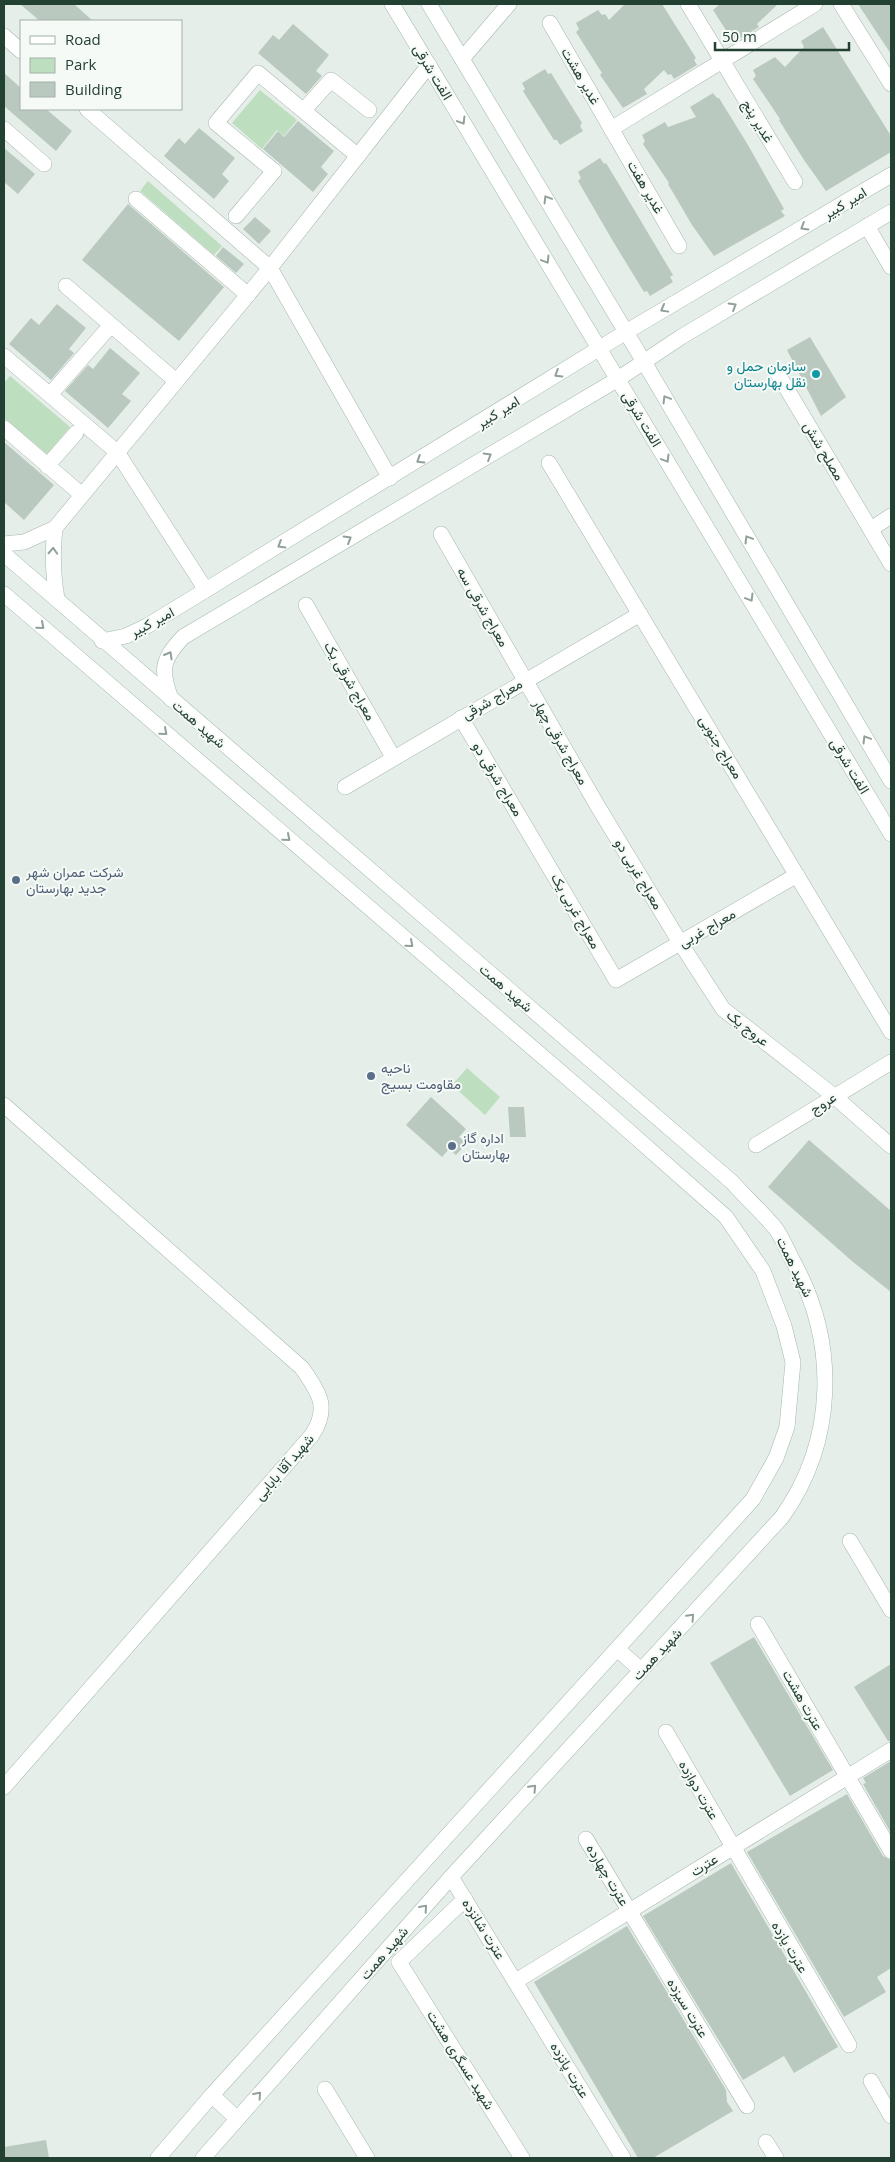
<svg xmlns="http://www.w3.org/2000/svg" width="895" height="2162" font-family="'Open Sans',Vazirmatn,sans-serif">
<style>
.green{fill:#bedfbf}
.building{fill:#bac9c0}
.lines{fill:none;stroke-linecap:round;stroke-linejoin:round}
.street-casing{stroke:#a7b7ae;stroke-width:16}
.secondary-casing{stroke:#a3baad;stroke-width:16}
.street{stroke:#fff;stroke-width:15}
.secondary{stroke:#fff;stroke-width:15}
.oneway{stroke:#91a098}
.culture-dot{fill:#0f9aa8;stroke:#f6faf7;stroke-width:2}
.service-dot{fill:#5c6f8a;stroke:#f6faf7;stroke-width:2}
.labels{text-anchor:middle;stroke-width:4;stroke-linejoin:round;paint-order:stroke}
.street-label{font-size:14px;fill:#234132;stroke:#f6faf7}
.culture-label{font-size:14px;fill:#0d838f;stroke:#f6faf7;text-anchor:end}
.service-label{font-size:14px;fill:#4e5e75;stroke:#f6faf7;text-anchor:start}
</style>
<rect width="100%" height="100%" fill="#e5eee8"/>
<!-- green -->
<g class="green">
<polygon points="260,90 297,120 284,136 277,130 262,149 232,123"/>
<polygon points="148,181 222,246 214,255 140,191"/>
<polygon points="10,376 70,427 47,454 4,418 4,383"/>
<polygon points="467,1068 500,1097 485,1115 452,1085"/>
</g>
<!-- building -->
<g class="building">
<polygon points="20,4 74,4 93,21 40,21"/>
<polygon points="625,4 662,4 696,58 694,60 697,65 674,79 671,74 668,75 664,70 644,89 647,94 623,108 600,75 602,73 576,32 579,29 576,23 598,10 602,15 605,14 609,20"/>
<polygon points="720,4 778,4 757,24 759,27 736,41 734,38 731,38 713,10"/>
<polygon points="858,4 891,4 891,54 875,30"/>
<polygon points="293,24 329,55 316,71 322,76 306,94 258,53 273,35 279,40"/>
<polygon points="823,27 891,136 891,152 826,191 804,160 779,120 780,119 753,79 756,76 753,70 775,57 785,67 804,47 801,41"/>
<polygon points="545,69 548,74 551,73 582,123 580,126 583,131 560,145 557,140 554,140 523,91 525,89 522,83"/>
<polygon points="4,73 21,88 21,109 46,109 72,131 56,151 4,106"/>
<polygon points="713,93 717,98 719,98 748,145 784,209 781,211 785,216 714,256 692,225 668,184 669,183 643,144 645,141 642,135 665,122 668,127 696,117 690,107"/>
<polygon points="298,121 334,151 321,167 328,174 313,192 263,149 278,131 284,137"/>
<polygon points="199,128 235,158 222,174 229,181 214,199 164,156 179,138 185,144"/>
<polygon points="4,148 35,174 18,194 4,182"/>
<polygon points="600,158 604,164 606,163 623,191 673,275 670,277 673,282 650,296 647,291 644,292 614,243 578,181 581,178 578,172"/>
<polygon points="128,204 224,287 179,341 82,260"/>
<polygon points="255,217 271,231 259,244 243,229"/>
<polygon points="223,247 244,264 236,273 216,256"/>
<polygon points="57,304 86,328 69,349 74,353 51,380 9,344 31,318 39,325"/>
<polygon points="810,337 846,397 821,416 787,350"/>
<polygon points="110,348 140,373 122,394 131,401 108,428 65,391 88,365 93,369"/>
<polygon points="4,442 54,485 24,520 4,502"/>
<polygon points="431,1097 466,1129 459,1137 467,1143 456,1155 449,1149 442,1157 406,1125"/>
<polygon points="508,1107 524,1107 526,1137 510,1137"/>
<polygon points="809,1140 891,1211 891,1292 853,1262 768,1187"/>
<polygon points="754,1637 833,1770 790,1796 710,1663"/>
<polygon points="891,1664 891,1741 888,1741 854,1687"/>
<polygon points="891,1761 891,1833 863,1784 866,1783 863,1778"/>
<polygon points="847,1794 883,1856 891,1860 891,1968 877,1977 886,1992 844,2017 747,1852"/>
<polygon points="731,1863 838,2047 794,2073 784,2056 743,2080 643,1916"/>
<polygon points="627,1926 726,2090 727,2102 733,2111 653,2158 638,2158 534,1982"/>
<polygon points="46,2140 49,2158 4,2158 4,2147"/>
</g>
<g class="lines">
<defs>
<g id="street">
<polyline points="688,4 795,182"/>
<polyline points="841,4 891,84"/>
<polyline points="550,23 679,246"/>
<polyline points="4,36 21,51"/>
<polyline points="462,59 509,4"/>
<polyline points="87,109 270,268 390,478"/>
<polyline points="304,110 331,80 369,110"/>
<polyline points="4,129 44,164"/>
<polyline points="611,129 815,4"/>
<polyline points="136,199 248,295"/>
<polyline points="236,216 274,171 216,123 258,73 358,156"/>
<polyline points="867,226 891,267"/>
<polyline points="66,286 176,381"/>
<polyline points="4,356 117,452 206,590"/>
<polyline points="778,374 891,564"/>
<polyline points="55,389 111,325"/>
<polyline points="4,428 82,495"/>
<polyline points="549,463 891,1032"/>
<polyline points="47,466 76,433"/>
<polyline points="55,528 270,268 429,65"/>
<polyline points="871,529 891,516"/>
<polyline points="441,534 597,805 681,944 723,1009 834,1096 891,1146"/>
<path d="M 4,544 L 24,542 L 55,528 C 52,553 53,575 57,599"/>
<polyline points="306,605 393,757"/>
<polyline points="461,718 616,980 797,875"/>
<polyline points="345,787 640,614"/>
<polyline points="756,1145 891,1062"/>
<polyline points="850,1541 891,1610"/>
<polyline points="758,1624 891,1851"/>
<polyline points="666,1732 849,2045"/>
<polyline points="586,1839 747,2106"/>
<polyline points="451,1877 623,2158"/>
<polyline points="465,1899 399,1962 522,2158"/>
<polyline points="516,1981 891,1750"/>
<polyline points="871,2081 891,2116"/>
<polyline points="325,2089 367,2158"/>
<polyline points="766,2142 776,2158"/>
</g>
<g id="secondary">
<polyline points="392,4 891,834"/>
<polyline points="429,4 644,362 891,781"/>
<path d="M 4,554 L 732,1182 C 746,1198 763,1213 776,1229 C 783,1239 788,1252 794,1263 C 838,1344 836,1441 782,1517 L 451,1877 L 203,2158"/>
<polyline points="4,594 606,1111 726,1217 763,1271 784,1326 793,1362 787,1427 776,1458 753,1499 212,2095 158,2158"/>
<polyline points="102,641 126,636 147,626 626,332 891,175"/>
<path d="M 171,699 C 160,669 162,660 183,637 L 618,379 L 681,337 L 891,212"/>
<path d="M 4,1105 L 302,1368 C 319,1393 330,1407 312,1435 L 4,1787"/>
<polyline points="617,1649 641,1670"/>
<polyline points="212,2095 237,2119"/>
</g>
</defs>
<!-- street casing -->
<use href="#street" class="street-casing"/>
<!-- secondary casing -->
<use href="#secondary" class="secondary-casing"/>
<!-- street -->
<use href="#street" class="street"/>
<!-- secondary -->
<use href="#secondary" class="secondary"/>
</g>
<!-- one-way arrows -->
<defs><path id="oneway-chevron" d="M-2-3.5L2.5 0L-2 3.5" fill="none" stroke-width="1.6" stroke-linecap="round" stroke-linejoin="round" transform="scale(1.25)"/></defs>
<g class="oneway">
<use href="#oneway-chevron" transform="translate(462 121) rotate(59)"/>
<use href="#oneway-chevron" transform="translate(547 199) rotate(-121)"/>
<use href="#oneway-chevron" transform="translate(804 227) rotate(149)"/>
<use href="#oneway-chevron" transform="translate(546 260) rotate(59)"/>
<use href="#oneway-chevron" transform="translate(733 306) rotate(-31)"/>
<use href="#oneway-chevron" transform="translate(664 309) rotate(151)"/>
<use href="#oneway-chevron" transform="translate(558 374) rotate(148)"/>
<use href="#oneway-chevron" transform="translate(666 399) rotate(-121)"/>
<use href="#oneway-chevron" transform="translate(488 456) rotate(-31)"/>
<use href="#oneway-chevron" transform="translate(666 459) rotate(59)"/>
<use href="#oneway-chevron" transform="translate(420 460) rotate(148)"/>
<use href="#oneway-chevron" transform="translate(348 539) rotate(-31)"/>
<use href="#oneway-chevron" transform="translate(748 539) rotate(-121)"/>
<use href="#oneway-chevron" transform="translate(281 545) rotate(149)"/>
<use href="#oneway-chevron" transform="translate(53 551) rotate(-87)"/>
<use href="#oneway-chevron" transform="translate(750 598) rotate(59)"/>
<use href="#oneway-chevron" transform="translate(41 626) rotate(41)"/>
<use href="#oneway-chevron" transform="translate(169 655) rotate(-60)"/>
<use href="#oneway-chevron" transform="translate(164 732) rotate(41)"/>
<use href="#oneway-chevron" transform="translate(866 739) rotate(-121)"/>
<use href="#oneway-chevron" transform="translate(287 838) rotate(41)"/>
<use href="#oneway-chevron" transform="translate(410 944) rotate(41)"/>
<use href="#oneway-chevron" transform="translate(691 1617) rotate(-47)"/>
<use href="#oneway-chevron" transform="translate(533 1788) rotate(-47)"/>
<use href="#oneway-chevron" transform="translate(424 1908) rotate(-49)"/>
<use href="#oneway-chevron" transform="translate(258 2095) rotate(-48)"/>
</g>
<!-- markers -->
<circle class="culture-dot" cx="816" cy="374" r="5"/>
<g class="service-dot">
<circle cx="16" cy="880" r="5"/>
<circle cx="371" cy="1076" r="5"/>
<circle cx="452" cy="1146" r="5"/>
</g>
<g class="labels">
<!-- street labels -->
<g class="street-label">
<text transform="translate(433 72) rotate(59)" y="5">الفت شرقی</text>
<text transform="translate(581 76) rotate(60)" y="5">غدیر هشت</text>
<text transform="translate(758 121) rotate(59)" y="5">غدیر پنج</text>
<text transform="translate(646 187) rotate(60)" y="5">غدیر هفت</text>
<text transform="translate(845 203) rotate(-31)" y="5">امیر کبیر</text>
<text transform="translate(498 412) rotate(-32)" y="5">امیر کبیر</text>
<text transform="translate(642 419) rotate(59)" y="5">الفت شرقی</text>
<text transform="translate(824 451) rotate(59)" y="5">مصلح شش</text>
<text transform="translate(483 607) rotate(60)" y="5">معراج شرقی سه</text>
<text transform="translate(152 622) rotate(-28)" y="5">امیر کبیر</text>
<text transform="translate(350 681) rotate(60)" y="5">معراج شرقی یک</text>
<text transform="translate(492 699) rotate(-30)" y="5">معراج شرقی</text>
<text transform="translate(199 724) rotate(41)" y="5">شهید همت</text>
<text transform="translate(561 742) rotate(60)" y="5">معراج شرقی چهار</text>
<text transform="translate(721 747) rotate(59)" y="5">معراج جنوبی</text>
<text transform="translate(850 766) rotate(59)" y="5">الفت شرقی</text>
<text transform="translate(498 779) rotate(59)" y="5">معراج شرقی دو</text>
<text transform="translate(639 874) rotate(59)" y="5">معراج غربی دو</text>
<text transform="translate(576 911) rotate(60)" y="5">معراج غربی یک</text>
<text transform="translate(707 928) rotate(-30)" y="5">معراج غربی</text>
<text transform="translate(506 988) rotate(41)" y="5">شهید همت</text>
<text transform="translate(748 1028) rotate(38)" y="5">عروج یک</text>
<text transform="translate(823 1103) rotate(-32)" y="5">عروج</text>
<text transform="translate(795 1267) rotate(64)" y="5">شهید همت</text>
<text transform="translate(284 1467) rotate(-49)" y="5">شهید آقا بابایی</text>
<text transform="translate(657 1654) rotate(-47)" y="5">شهید همت</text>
<text transform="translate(803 1700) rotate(60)" y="5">عترت هشت</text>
<text transform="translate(699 1790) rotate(60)" y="5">عترت دوازده</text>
<text transform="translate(704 1865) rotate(-32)" y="5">عترت</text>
<text transform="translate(608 1875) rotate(59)" y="5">عترت چهارده</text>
<text transform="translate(484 1929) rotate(58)" y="5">عترت شانزده</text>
<text transform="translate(790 1947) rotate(59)" y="5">عترت یازده</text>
<text transform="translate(384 1953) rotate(-49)" y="5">شهید همت</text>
<text transform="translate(688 2008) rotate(59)" y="5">عترت سیزده</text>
<text transform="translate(461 2060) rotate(58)" y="5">شهید عسگری هشت</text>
<text transform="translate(570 2070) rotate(59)" y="5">عترت پانزده</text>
</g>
<!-- culture labels -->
<g class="culture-label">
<text x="806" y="371">سازمان حمل و<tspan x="806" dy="16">نقل بهارستان</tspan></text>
</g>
<!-- service labels -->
<g class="service-label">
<text x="26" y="877">شرکت عمران شهر<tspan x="26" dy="16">جدید بهارستان</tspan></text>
<text x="381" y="1073">ناحیه<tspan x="381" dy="16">مقاومت بسیج</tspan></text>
<text x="462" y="1143">اداره گاز<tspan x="462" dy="16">بهارستان</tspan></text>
</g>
</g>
<!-- border -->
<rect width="895" height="2162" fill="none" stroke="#234132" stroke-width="10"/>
<!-- legend -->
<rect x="20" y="20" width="162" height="90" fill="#f6faf7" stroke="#a2b0a8"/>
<rect x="30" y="36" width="25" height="8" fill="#ffffff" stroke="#a2b0a8"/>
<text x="65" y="45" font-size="15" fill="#234132">Road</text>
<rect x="30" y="58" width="25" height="15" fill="#bedfbf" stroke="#a2b0a8"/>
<text x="65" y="70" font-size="15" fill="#234132">Park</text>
<rect x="30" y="82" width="25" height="15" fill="#bac9c0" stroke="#a2b0a8"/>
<text x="65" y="95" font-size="15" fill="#234132">Building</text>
<!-- scale -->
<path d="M715 42v8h134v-8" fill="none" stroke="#234132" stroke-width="2.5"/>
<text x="722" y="42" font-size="15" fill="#234132" stroke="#f6faf7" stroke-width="4" paint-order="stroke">50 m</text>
</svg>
